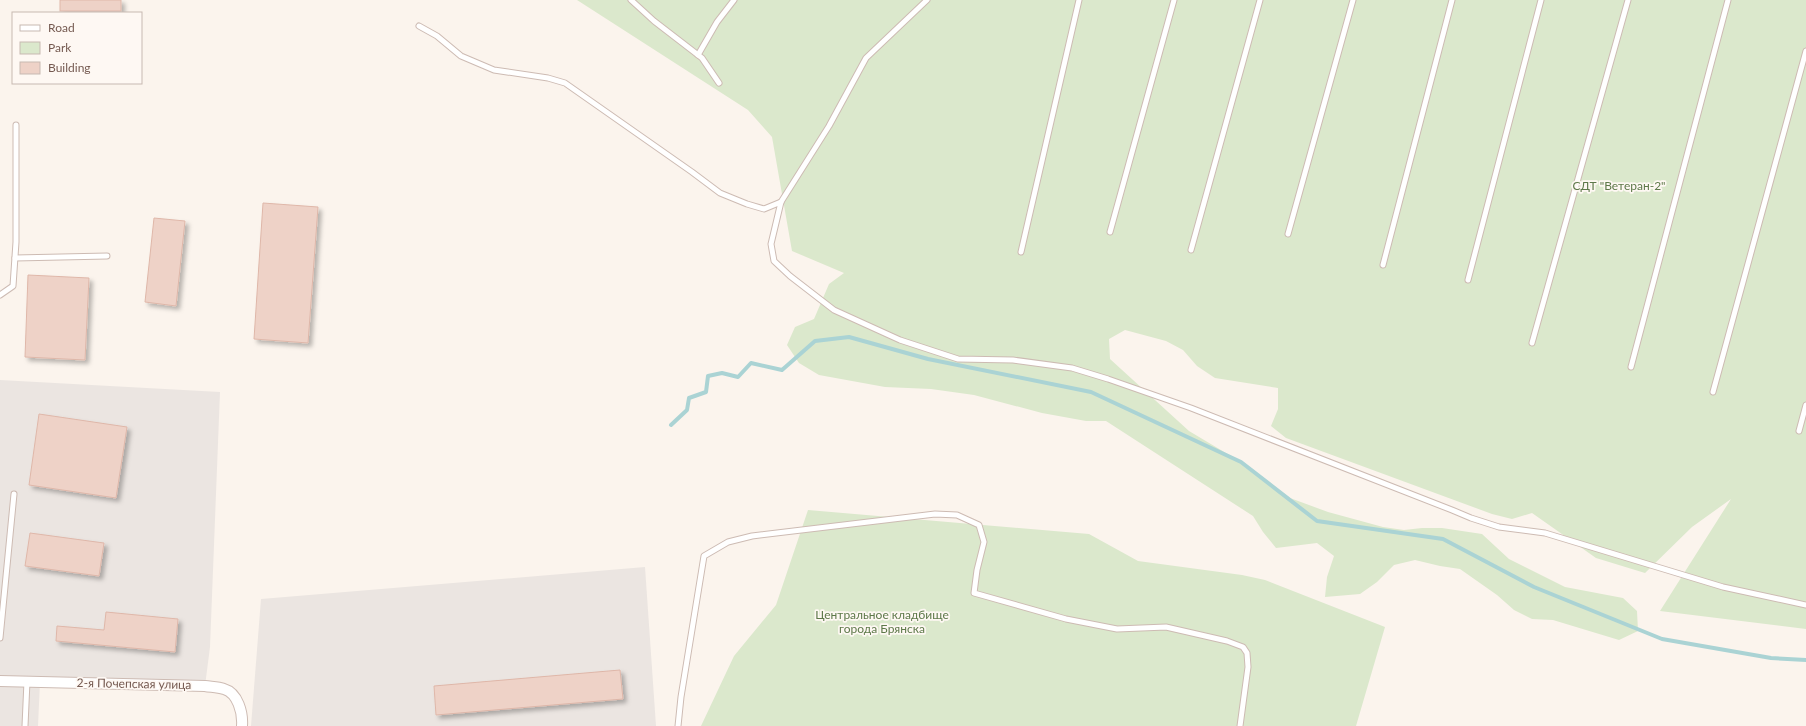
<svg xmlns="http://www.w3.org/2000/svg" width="1806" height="726" font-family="Lato,sans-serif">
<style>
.industrial{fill:#ebe5e1}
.green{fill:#dbe8cc}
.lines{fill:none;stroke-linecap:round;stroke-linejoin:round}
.stream{stroke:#aad3d4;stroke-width:4}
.building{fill:#eed2c7;stroke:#dfb7a9;filter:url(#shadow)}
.service-casing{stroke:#cdbbb3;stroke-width:7}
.minor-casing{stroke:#cdbbb3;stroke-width:12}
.service{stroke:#fff;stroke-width:5}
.minor{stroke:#fff;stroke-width:10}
.labels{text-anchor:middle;stroke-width:3.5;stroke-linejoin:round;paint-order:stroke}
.park-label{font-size:12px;fill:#5e794a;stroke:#fef8f3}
.street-label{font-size:12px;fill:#755a51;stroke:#fef8f3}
</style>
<defs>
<filter id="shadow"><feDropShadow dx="3.5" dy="3.5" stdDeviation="2" flood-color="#0004"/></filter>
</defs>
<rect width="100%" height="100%" fill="#fbf4ed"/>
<!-- industrial -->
<g class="industrial">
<polygon points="0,380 220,392 210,647 205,686 40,682 38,726 0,726"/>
<polygon points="645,567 656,726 251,726 261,599"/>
</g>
<!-- green -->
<g class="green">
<polygon points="577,0 1806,0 1806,629 1660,611 1731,499 1692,527 1645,573 1596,558 1532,513 1512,519 1492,514 1286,438 1271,426 1278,409 1278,388 1215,378 1197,366 1183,350 1166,341 1125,330 1109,339 1110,359 1189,431 1241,462 1290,498 1328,512 1383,527 1404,530 1422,528 1442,528 1482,534 1509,559 1565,587 1623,598 1637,611 1638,631 1619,640 1553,620 1532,619 1514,610 1497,595 1460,569 1440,566 1415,560 1394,565 1377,582 1360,594 1325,597 1327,577 1334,556 1317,543 1276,548 1263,532 1253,516 1106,421 1086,421 1042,413 974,395 931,389 885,387 819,375 799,363 787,345 795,327 814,319 829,284 844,273 792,251 772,137 748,110"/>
<polygon points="808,510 1089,534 1138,561 1242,575 1265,580 1385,627 1356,726 701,726 734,656 776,605"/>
</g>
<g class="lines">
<!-- stream -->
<polyline class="stream" points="671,425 687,410 689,398 706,392 708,376 722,373 738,377 751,363 782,370 815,341 849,337 928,359 1091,392 1241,462 1317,521 1443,539 1534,587 1662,639 1771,658 1806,660"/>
</g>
<!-- building -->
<g class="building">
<rect x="60" y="0" width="61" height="11"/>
<polygon points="263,203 318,207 308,343 254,339"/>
<polygon points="154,218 185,221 176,306 145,302"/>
<polygon points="28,275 89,278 85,360 25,357"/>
<polygon points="39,414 127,427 116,498 29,485"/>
<polygon points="30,533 104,543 99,576 25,566"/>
<polygon points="106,612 178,619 175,652 56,641 57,626 104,630"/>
<polygon points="620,670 623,699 436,715 434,686"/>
</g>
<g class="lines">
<defs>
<g id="service">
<polyline points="631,0 654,21 702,58 719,83"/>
<polyline points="927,0 866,58 829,126 781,202 771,244 774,261 790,276 834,310 900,340 958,359 1013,360 1072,368 1108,379 1191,408 1452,510 1471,518 1499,527 1545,533 1723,587 1806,605"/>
<polyline points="419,26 437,36 461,56 494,70 548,78 565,83 692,172 720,193 747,204 764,209 781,202"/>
<polyline points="698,55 717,22 734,0"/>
<polyline points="1110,232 1174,0"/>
<polyline points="1288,234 1353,0"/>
<polyline points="1191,250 1260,0"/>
<polyline points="1021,252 1079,0"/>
<polyline points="15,258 107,256"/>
<polyline points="1383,265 1452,0"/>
<polyline points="1468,280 1541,0"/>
<polyline points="0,295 13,286 16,242 16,125"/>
<polyline points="1532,343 1628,0"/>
<polyline points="1631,367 1728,0"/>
<polyline points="1713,392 1806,51"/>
<polyline points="1799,431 1806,405"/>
<polyline points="0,638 14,494"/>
<polyline points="25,726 27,681"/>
<polyline points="678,726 681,697 704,556 728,542 752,536 935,514 957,515 979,525 984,542 977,570 974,593 1066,619 1117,629 1166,627 1227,641 1243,647 1247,653 1248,667 1240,726"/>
</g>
<path id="minor" d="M 0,681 L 205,686 C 211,687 218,687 224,689 C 238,693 243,713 242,726"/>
</defs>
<!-- service casing -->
<use href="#service" class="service-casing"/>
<!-- minor casing -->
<use href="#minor" class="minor-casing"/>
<!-- service -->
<use href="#service" class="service"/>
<!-- minor -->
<use href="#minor" class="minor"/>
</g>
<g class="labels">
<!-- park labels -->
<g class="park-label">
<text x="1619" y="190">СДТ "Ветеран-2"</text>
<text x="882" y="619">Центральное кладбище<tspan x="882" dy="14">города Брянска</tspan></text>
</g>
<!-- street labels -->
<g class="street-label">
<text transform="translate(134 684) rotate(1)" y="4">2-я Почепская улица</text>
</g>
</g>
<!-- legend -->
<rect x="12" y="12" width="130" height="72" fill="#fef8f3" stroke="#c7b9b2"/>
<rect x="20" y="25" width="20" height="6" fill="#ffffff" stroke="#c7b9b2"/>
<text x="48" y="32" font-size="12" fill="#755a51">Road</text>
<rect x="20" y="42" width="20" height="12" fill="#dbe8cc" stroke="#c7b9b2"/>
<text x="48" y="52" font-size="12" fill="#755a51">Park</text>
<rect x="20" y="62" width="20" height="12" fill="#eed2c7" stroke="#c7b9b2"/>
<text x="48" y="72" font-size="12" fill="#755a51">Building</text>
</svg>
